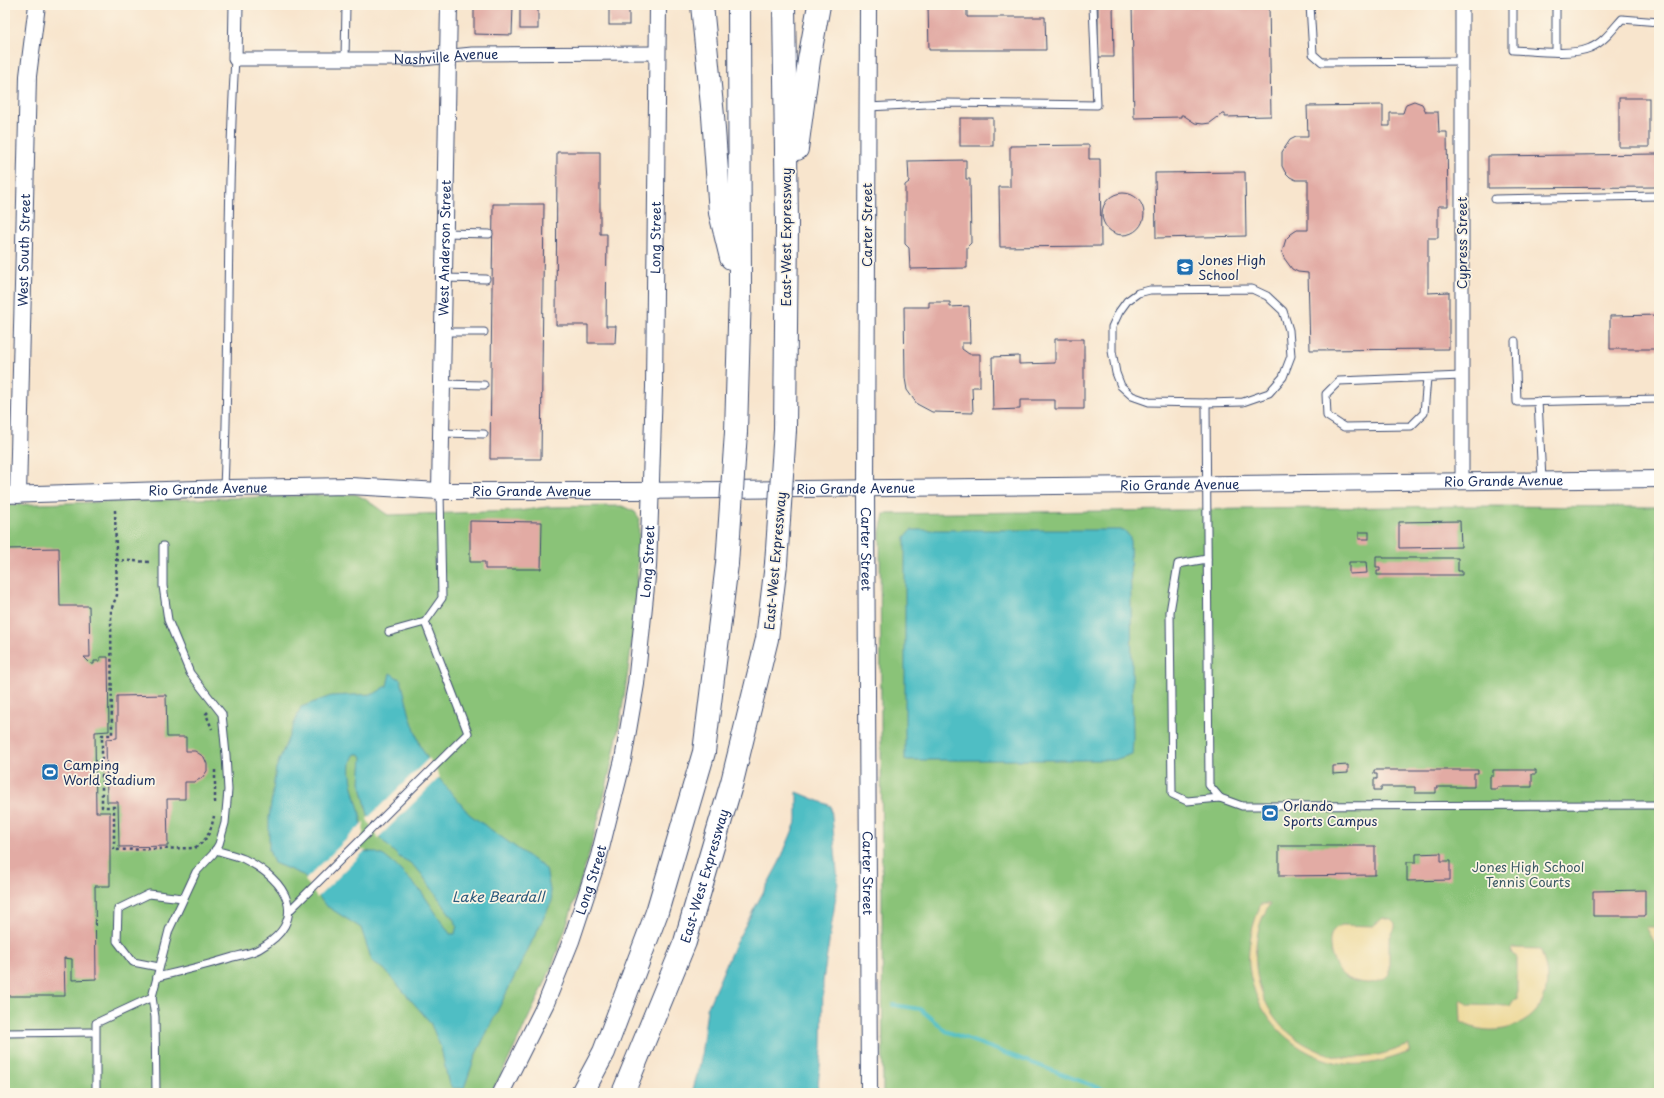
<svg xmlns="http://www.w3.org/2000/svg" width="1664" height="1098" font-family="'Playpen Sans',sans-serif">
<style>
.green{fill:#8ac378;stroke:#52796b}
.sand{fill:#eeda9e;stroke:#84847e}
.water{fill:#50bec4;stroke:#367691;fill-rule:evenodd}
.pier{fill:#f8e5cd}
.lines{fill:none;stroke-linecap:round;stroke-linejoin:round}
.stream{stroke:#50bec4;stroke-width:4}
.building{fill:#e2aba4}
.service-casing{stroke:#3c4a6f;stroke-width:9}
.minor-casing{stroke:#3c4a6f;stroke-width:15}
.tertiary-casing{stroke:#3c4a6f;stroke-width:18}
.motorway-casing{stroke:#3c4a6f;stroke-width:24}
.path{stroke:#3c4a6f;stroke-width:2.5;stroke-dasharray:3 3;stroke-linecap:butt}
.service{stroke:#fff;stroke-width:7}
.minor{stroke:#fff;stroke-width:13}
.tertiary{stroke:#fff;stroke-width:16}
.motorway{stroke:#fff;stroke-width:22}
.motorway-bridge-casing{stroke:#3c4a6f;stroke-width:24;stroke-linecap:butt}
.motorway-bridge{stroke:#fff;stroke-width:22}
.labels{text-anchor:middle;stroke-width:3.5;stroke-linejoin:round;paint-order:stroke}
.street-label{font-size:13px;fill:#1b2f5e;stroke:#fcf5e5}
.poi-label{font-size:13px;fill:#1b2f5e;stroke:#fcf5e5;text-anchor:start}
.park-label{font-size:13px;fill:#3c5b66;stroke:#fcf5e5}
.water-label{font-size:14px;font-style:italic;fill:#2b5a7d;stroke:#fcf5e5}
</style>
<rect width="100%" height="100%" fill="#fcf5e5"/>
<filter id="ink" filterUnits="userSpaceOnUse"><feTurbulence type="fractalNoise" baseFrequency=".025" numOctaves="2"/><feDisplacementMap in="SourceGraphic" scale="8" xChannelSelector="R" yChannelSelector="G"/><feConvolveMatrix kernelMatrix="1 2 1 2 8 2 1 2 1" color-interpolation-filters="sRGB"/></filter>
<filter id="wash" filterUnits="userSpaceOnUse"><feTurbulence type="fractalNoise" baseFrequency=".012" numOctaves="4" result="noise"/><feDisplacementMap in="SourceGraphic" scale="16" xChannelSelector="R" yChannelSelector="G"/><feGaussianBlur stdDeviation="0.9" result="paint"/><feColorMatrix in="noise" values="0 0 0 0 0 0 0 0 0 0 0 0 0 0 0 0 0 1.4 0 .05"/><feComposite in="paint" operator="in"/></filter>
<g filter="url(#wash)">
<rect width="100%" height="100%" fill="#f8e5cd"/>
<!-- green -->
<g class="green">
<path d="M 355,494 C 366,498 377,508 388,515 L 519,511 L 547,507 L 622,506 L 635,512 L 639,518 C 639,634 619,750 587,861 C 575,899 564,936 549,973 C 542,991 533,1008 525,1025 C 514,1048 504,1071 491,1093 L 5,1093 L 5,505 Z"/>
<polygon points="1467,506 1659,507 1659,1093 883,1093 880,532 884,514"/>
</g>
<!-- sand -->
<g class="sand">
<path d="M 1261,904 L 1270,904 C 1261,917 1257,931 1256,947 C 1251,1003 1288,1049 1343,1057 C 1366,1060 1388,1053 1409,1045 L 1409,1052 C 1388,1060 1368,1066 1346,1064 C 1296,1058 1254,1017 1249,966 C 1247,945 1253,923 1261,904 Z"/>
<path d="M 1383,918 L 1391,919 L 1395,923 L 1395,928 L 1389,939 L 1389,974 C 1384,980 1378,982 1370,983 C 1361,983 1350,981 1343,975 C 1331,965 1321,930 1342,925 L 1373,926 Z"/>
<polygon points="1646,927 1659,927 1659,950"/>
<path d="M 1513,948 L 1540,949 C 1546,963 1549,979 1545,994 C 1536,1029 1489,1039 1461,1022 L 1460,1001 L 1462,999 L 1469,1005 L 1510,1006 L 1513,1001 L 1517,1000 L 1517,957 L 1512,954 L 1511,950 Z"/>
</g>
<!-- water -->
<g class="water">
<polygon points="911,530 1124,530 1130,537 1133,740 1132,754 1114,760 905,760 905,537"/>
<path d="M 390,673 L 401,680 L 410,716 L 420,745 L 437,776 L 469,814 L 546,869 L 552,901 L 476,1054 L 464,1088 L 452,1088 L 448,1081 L 441,1048 L 430,1022 L 384,969 L 372,961 L 361,928 L 325,905 L 303,875 L 274,863 L 269,850 L 269,818 L 276,768 L 301,707 L 331,696 L 374,694 L 387,686 ZM 355,754 L 360,754 L 362,757 L 360,782 L 369,819 L 381,839 L 399,857 L 409,862 L 420,872 L 452,917 L 457,925 L 455,934 L 450,934 L 421,891 L 395,865 L 384,856 L 374,852 L 357,851 C 359,841 362,831 361,820 C 359,802 343,769 355,754 Z"/>
<polygon points="797,792 831,806 838,883 823,981 822,1049 817,1093 692,1093 700,1064 707,1009 734,946 779,863 797,820"/>
</g>
<!-- pier -->
<g class="pier">
<polygon points="429,758 440,777 378,838 367,819"/>
<polygon points="364,822 363,835 359,845 359,850 366,850 317,898 305,880"/>
</g>
<g class="lines">
<!-- stream -->
<polyline class="stream" points="893,1005 920,1009 946,1031 1113,1093"/>
</g>
<g id="blocks">
<!-- building -->
<g class="building">
<polygon points="474,5 513,5 512,35 474,34"/>
<rect x="520" y="5" width="18" height="24"/>
<rect x="609" y="5" width="20" height="20"/>
<polygon points="928,5 967,5 967,17 1045,17 1046,50 929,50"/>
<polygon points="1098,5 1113,5 1114,57 1098,57"/>
<polygon points="1132,5 1269,5 1271,116 1225,117 1225,114 1222,114 1210,123 1203,124 1195,123 1183,115 1181,115 1181,117 1134,118"/>
<rect x="1619" y="98" width="30" height="49"/>
<polygon points="1414,101 1422,104 1426,112 1438,112 1439,132 1447,132 1448,206 1438,206 1438,238 1428,238 1428,293 1449,292 1449,349 1310,350 1308,273 1298,272 1292,269 1284,258 1282,252 1286,239 1291,234 1297,230 1308,230 1308,180 1296,180 1290,177 1285,172 1282,166 1282,152 1290,140 1296,137 1308,137 1307,106 1383,105 1383,126 1390,126 1390,113 1403,113 1406,104"/>
<rect x="960" y="118" width="33" height="28"/>
<polygon points="1089,145 1089,159 1100,159 1101,246 1000,247 999,187 1010,187 1010,146"/>
<polygon points="557,152 600,152 600,234 607,234 606,326 616,326 615,343 588,343 588,325 556,325"/>
<polygon points="1659,154 1659,187 1488,188 1488,156"/>
<polygon points="966,160 966,179 970,179 971,243 967,247 967,268 910,269 909,248 905,244 905,185 909,182 908,161"/>
<polygon points="1245,172 1246,236 1156,238 1155,173"/>
<circle cx="1123" cy="214" r="21"/>
<polygon points="493,204 544,204 541,459 490,459"/>
<polygon points="929,302 950,302 950,307 969,306 970,343 962,343 962,349 969,354 980,354 980,387 972,387 973,413 932,412 917,404 907,390 905,378 904,307 929,307"/>
<polygon points="1659,315 1659,349 1610,349 1610,316"/>
<polygon points="1055,339 1084,339 1084,409 1055,409 1055,400 1020,400 1020,409 993,410 992,357 1019,356 1019,364 1055,363"/>
<polygon points="470,521 542,522 541,569 485,569 485,562 470,562"/>
<polygon points="1460,521 1461,547 1399,548 1399,522"/>
<rect x="1359" y="532" width="10" height="7"/>
<polygon points="59,548 60,606 89,606 90,657 84,657 91,664 94,664 94,661 100,661 100,657 108,657 109,731 95,732 96,812 110,812 110,886 95,886 96,979 72,980 72,959 64,958 65,996 5,996 5,549"/>
<polygon points="1376,556 1383,556 1383,558 1458,558 1458,571 1462,571 1462,575 1377,575 1377,571 1380,571 1380,567 1376,567"/>
<polygon points="1349,562 1366,562 1367,573 1349,574"/>
<polygon points="166,695 167,737 186,737 186,751 195,751 204,757 207,764 207,771 202,778 194,782 185,782 185,799 167,799 168,846 119,847 118,802 107,802 106,739 117,738 117,696"/>
<polygon points="1348,765 1348,773 1333,774 1333,766"/>
<polygon points="1374,770 1478,770 1478,773 1474,773 1474,787 1436,787 1436,793 1415,793 1415,787 1381,787 1381,790 1374,790 1374,779 1377,779 1377,774 1374,774"/>
<polygon points="1493,770 1536,770 1536,774 1532,774 1532,787 1497,787 1497,789 1490,789 1490,776 1493,776"/>
<polygon points="1279,846 1375,846 1375,875 1279,876"/>
<polygon points="1441,853 1441,861 1450,861 1450,880 1407,881 1407,862 1416,862 1416,854"/>
<polygon points="1645,890 1645,916 1593,916 1593,891"/>
</g>
</g>
</g>
<g filter="url(#ink)">
<use href="#blocks" fill-opacity="0" stroke="#3c4a6f" stroke-width="1"/>
<g class="lines">
<defs>
<g id="service">
<polyline points="1310,5 1313,54 1322,62 1462,61"/>
<path d="M 1513,5 L 1513,50 C 1533,51 1572,56 1590,48 C 1603,43 1613,29 1622,19 L 1659,22"/>
<polyline points="1556,5 1556,52"/>
<polyline points="345,59 346,5"/>
<polyline points="868,107 947,103 1097,105 1093,5"/>
<polyline points="1495,199 1659,196"/>
<polyline points="445,233 489,234"/>
<polyline points="444,278 486,279"/>
<polygon points="1252,289 1267,296 1283,311 1289,330 1291,356 1283,377 1269,393 1243,402 1206,403 1149,402 1132,396 1121,386 1116,373 1112,351 1112,327 1119,312 1127,301 1138,293 1150,290"/>
<polyline points="443,332 484,332"/>
<polyline points="1515,341 1517,402 1659,399"/>
<polyline points="1427,378 1424,413 1411,426 1344,427 1327,416 1326,394 1339,381 1462,376"/>
<polyline points="442,384 484,385"/>
<polyline points="1538,401 1542,480"/>
<polyline points="1206,403 1209,785 1220,798 1242,806 1659,805"/>
<polyline points="441,433 484,434"/>
<path d="M 224,488 C 230,345 226,202 235,59"/>
<polyline points="1207,559 1178,564 1170,612 1172,794 1187,801 1220,798"/>
<polyline points="389,632 425,622 442,598 440,491"/>
<polyline points="289,911 468,733 425,622"/>
<polyline points="159,967 133,962 117,941 118,909 149,894 183,898"/>
<path d="M 157,977 C 182,971 208,965 233,957 C 242,955 252,953 259,949 C 311,920 287,880 244,859 C 235,855 225,853 215,850"/>
<polyline points="152,997 169,930 196,872 213,854 219,844 225,823 228,790 226,755 222,714 190,673 168,620 163,586 163,546"/>
<polyline points="5,1033 95,1032"/>
<polyline points="96,1093 96,1023 152,997 155,1017 156,1093"/>
</g>
<g id="minor">
<path id="s1" d="M 236,5 L 235,59 L 422,59 L 472,54 L 657,53"/>
<polyline points="1462,481 1462,5"/>
</g>
<g id="tertiary">
<path id="s2" d="M 868,5 L 866,489 L 869,1093"/>
<path id="s3" d="M 440,491 L 449,5"/>
<path id="s4" d="M 5,495 L 230,488 L 350,486 L 440,491 L 635,491 L 1659,479"/>
<path id="s5" d="M 18,495 L 28,76 L 37,5"/>
<path id="s6" d="M 501,1093 L 546,1003 L 571,941 L 599,856 L 623,760 L 636,684 L 648,567 L 650,512 L 654,387 L 658,5"/>
</g>
<g id="motorway">
<polyline points="702,5 713,116 720,213 731,258"/>
<polyline points="784,5 787,224 785,430"/>
<polyline points="797,149 809,60 819,5"/>
<polyline points="736,432 740,290 739,5"/>
<polyline points="582,1093 604,1052 657,912 704,752 727,564"/>
<path id="s7" d="M 623,1093 L 685,942 L 732,782 L 767,639 L 776,564"/>
</g>
</defs>
<!-- service casing -->
<use href="#service" class="service-casing"/>
<!-- minor casing -->
<use href="#minor" class="minor-casing"/>
<!-- tertiary casing -->
<use href="#tertiary" class="tertiary-casing"/>
<!-- motorway casing -->
<use href="#motorway" class="motorway-casing"/>
<!-- path -->
<g class="path">
<path d="M 115,510 L 117,595 L 111,610 L 112,735 L 102,735 L 102,807 L 114,807 L 114,850 L 194,848 C 208,841 211,830 214,816"/>
<polyline points="116,560 150,562"/>
<polyline points="208,712 206,714 212,729"/>
<polyline points="215,803 215,768"/>
</g>
<!-- service -->
<use href="#service" class="service"/>
<!-- minor -->
<use href="#minor" class="minor"/>
<!-- tertiary -->
<use href="#tertiary" class="tertiary"/>
<!-- motorway -->
<use href="#motorway" class="motorway"/>
<defs>
<g id="motorway-bridge">
<polyline points="727,564 736,432"/>
<polyline points="776,564 785,430"/>
</g>
</defs>
<!-- motorway-bridge casing -->
<use href="#motorway-bridge" class="motorway-bridge-casing"/>
<!-- motorway-bridge -->
<use href="#motorway-bridge" class="motorway-bridge"/>
</g>
</g>
<!-- icons -->
<defs>
<symbol id="school-square" viewBox="-11 -11 22 22"><rect x="-9" y="-9" width="18" height="18" rx="4" fill="#1f6fb2" stroke="#fcf5e5"/><path d="M0-5L7-2L0 1L-7-2ZM-4 1L0 2.5L4 1V4Q0 6-4 4Z" fill="#fff"/></symbol>
<symbol id="stadium-square" viewBox="-11 -11 22 22"><rect x="-9" y="-9" width="18" height="18" rx="4" fill="#1f6fb2" stroke="#fcf5e5"/><path d="M0-5a6.5 5 0 1 0 0 10a6.5 5 0 1 0 0-10ZM-3.5-1.8h7v3.6h-7Z" fill="#fff"/></symbol>
</defs>
<g fill-rule="evenodd">
<use href="#school-square" x="1175" y="257" width="20" height="20"/>
<use href="#stadium-square" x="40" y="762" width="20" height="20"/>
<use href="#stadium-square" x="1260" y="803" width="20" height="20"/>
</g>
<g class="labels">
<!-- street labels -->
<g class="street-label">
<text dy="5" stroke="none"><textPath href="#s1" startOffset="265">Nashville Avenue</textPath></text>
<text transform="translate(867 225) rotate(-90)" y="5">Carter Street</text>
<text dy="5" stroke="none"><textPath href="#s6" startOffset="880">Long Street</textPath></text>
<text transform="translate(786 237) rotate(-90)" y="5">East-West Expressway</text>
<text transform="translate(1462 243) rotate(-90)" y="5">Cypress Street</text>
<text dy="5" stroke="none"><textPath href="#s3" startOffset="243">West Anderson Street</textPath></text>
<text dy="5" stroke="none"><textPath href="#s5" startOffset="245">West South Street</textPath></text>
<text dy="5" stroke="none"><textPath href="#s4" startOffset="1499">Rio Grande Avenue</textPath></text>
<text dy="5" stroke="none"><textPath href="#s4" startOffset="1175">Rio Grande Avenue</textPath></text>
<text dy="5" stroke="none"><textPath href="#s4" startOffset="203">Rio Grande Avenue</textPath></text>
<text dy="5" stroke="none"><textPath href="#s4" startOffset="851">Rio Grande Avenue</textPath></text>
<text dy="5" stroke="none"><textPath href="#s4" startOffset="527">Rio Grande Avenue</textPath></text>
<text dy="5" stroke="none"><textPath href="#s2" startOffset="544">Carter Street</textPath></text>
<text dy="5" stroke="none"><textPath href="#s6" startOffset="556">Long Street</textPath></text>
<text transform="translate(775 561) rotate(-85)" y="5">East-West Expressway</text>
<text dy="5" stroke="none"><textPath href="#s2" startOffset="868">Carter Street</textPath></text>
<text dy="5" stroke="none"><textPath href="#s7" startOffset="232">East-West Expressway</textPath></text>
<text dy="5" stroke="none"><textPath href="#s6" startOffset="232">Long Street</textPath></text>
</g>
<!-- poi labels -->
<g class="poi-label">
<text x="1198" y="265">Jones High<tspan x="1198" dy="15">School</tspan></text>
<text x="63" y="770">Camping<tspan x="63" dy="15">World Stadium</tspan></text>
<text x="1283" y="811">Orlando<tspan x="1283" dy="15">Sports Campus</tspan></text>
</g>
<!-- park labels -->
<g class="park-label">
<text x="1528" y="872">Jones High School<tspan x="1528" dy="15">Tennis Courts</tspan></text>
</g>
<!-- water labels -->
<g class="water-label">
<text x="498" y="902">Lake Beardall</text>
</g>
</g>
<!-- margin -->
<rect width="1664" height="1098" fill="none" stroke="#fcf5e5" stroke-width="20"/>
</svg>
